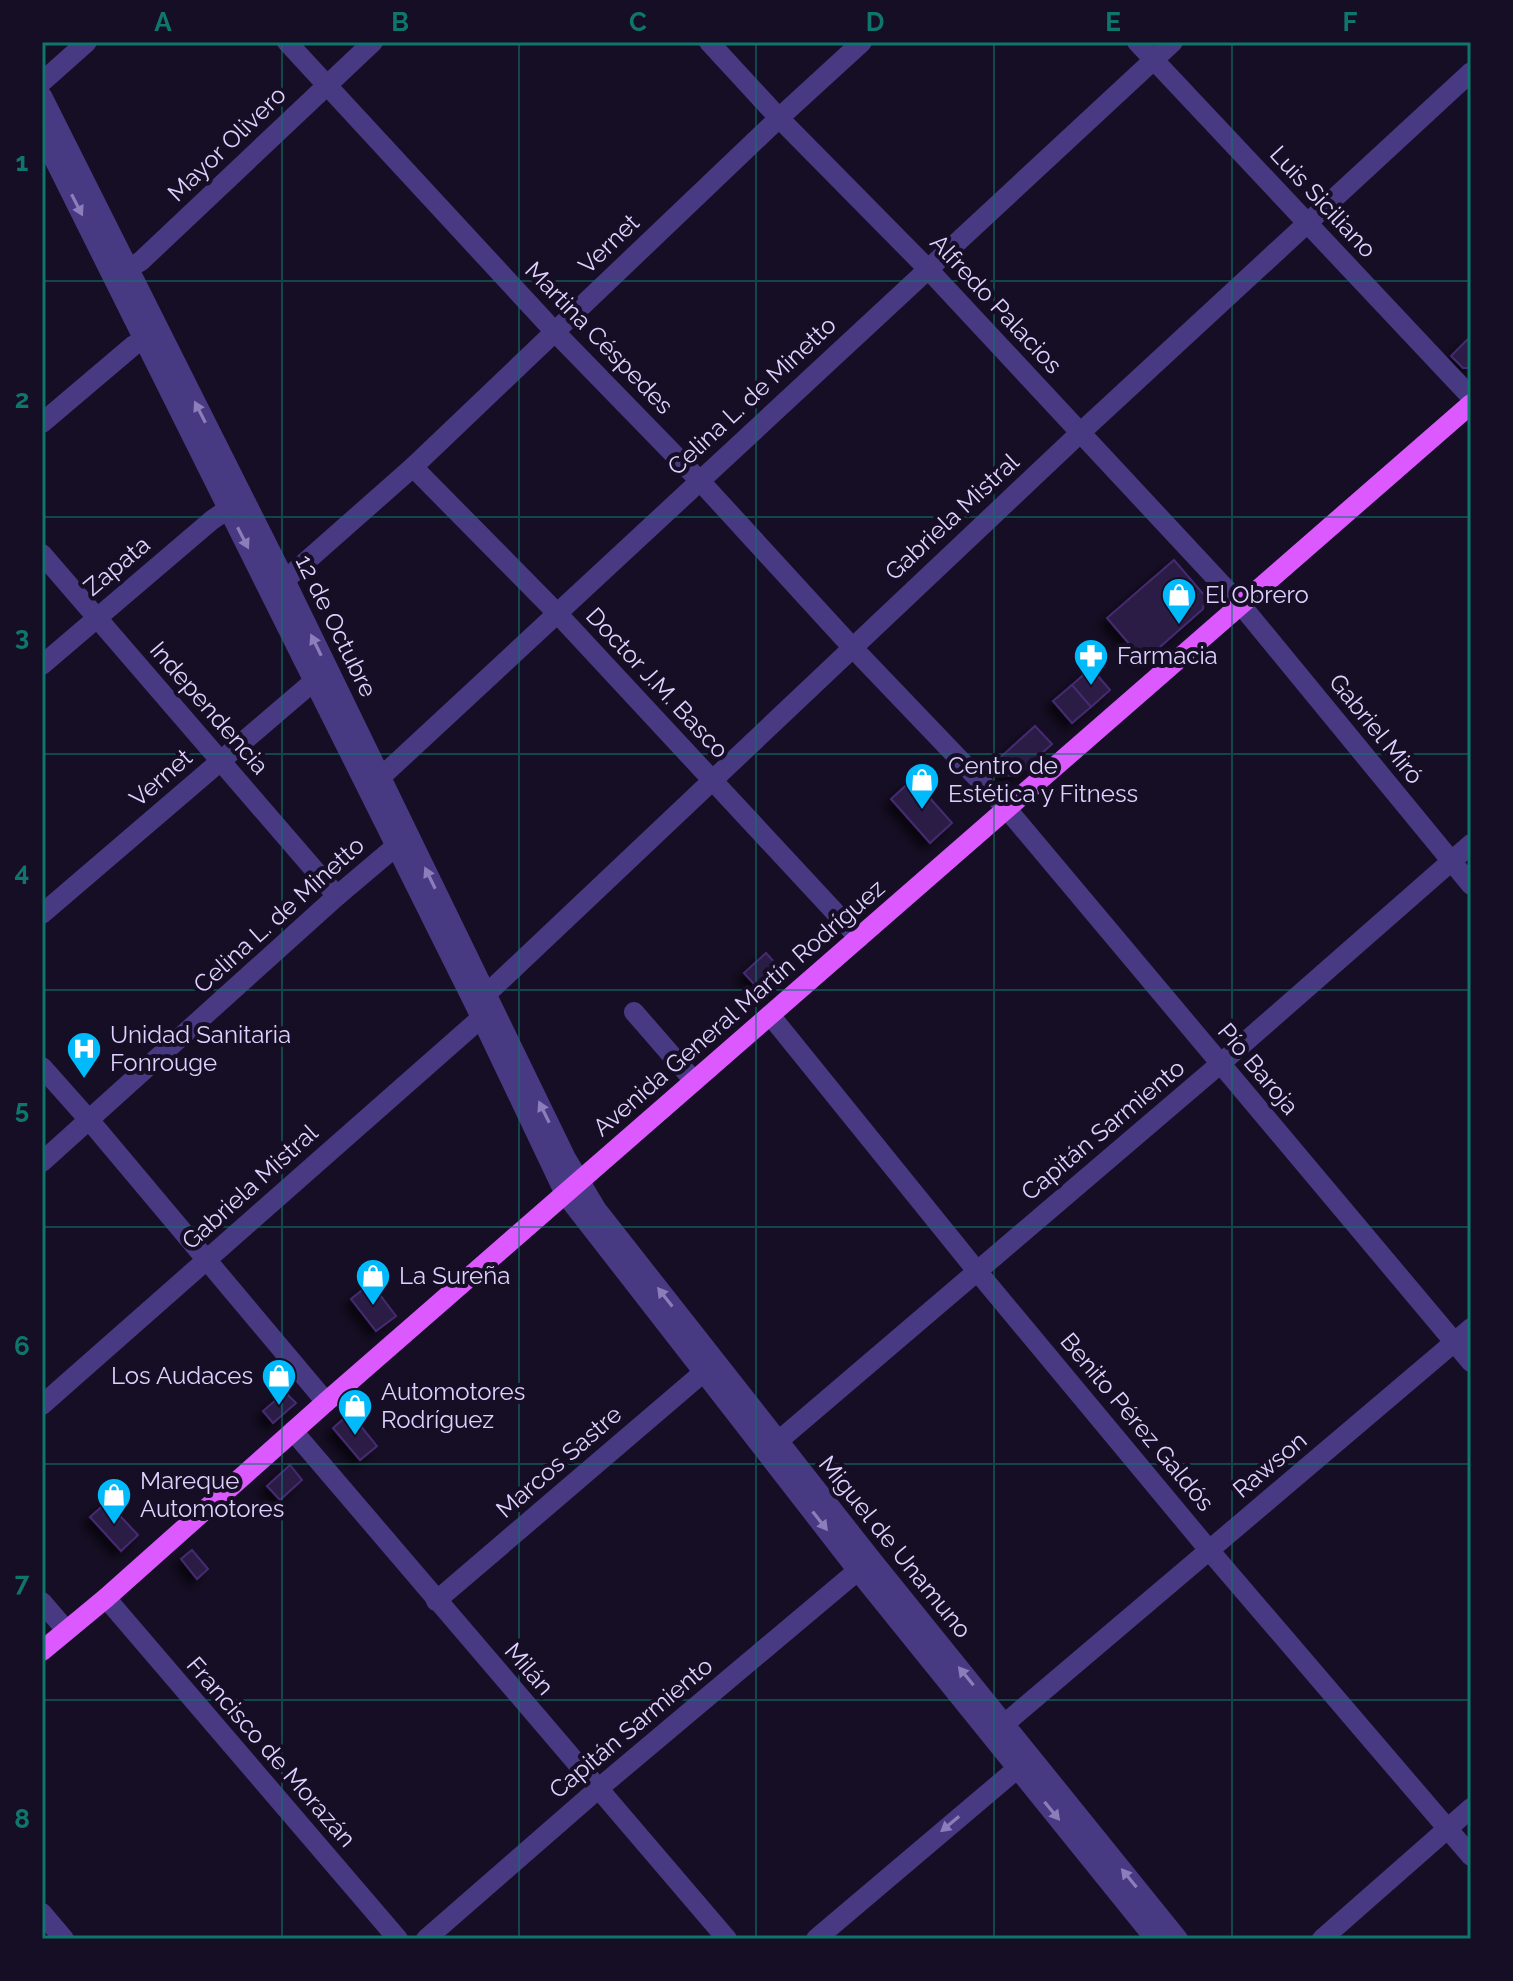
<svg xmlns="http://www.w3.org/2000/svg" width="1513" height="1981" font-family="Raleway,sans-serif">
<style>
.building{fill:#2a1a45;stroke:#452c71;stroke-width:2;filter:url(#shadow)}
.lines{fill:none;stroke-linecap:round;stroke-linejoin:round}
.minor{stroke:#483983;stroke-width:20}
.major{stroke:#db59ff;stroke-width:20}
.oneway{fill:#8c7dbb}
.grid{fill:none;stroke:#0f766e;stroke-width:2;stroke-opacity:0.55}
.labels{text-anchor:middle;stroke-width:8;stroke-linejoin:round;paint-order:stroke}
.street-label{font-size:24px;fill:#ded1ff;stroke:#160e24}
.poi-label{font-size:24px;fill:#ded1ff;stroke:#160e24;text-anchor:start}
.neatline{fill:none;stroke:#0f766e;stroke-width:3}
.grid-label{font-size:26px;text-anchor:middle;font-weight:bold;fill:#0f766e}
</style>
<defs>
<filter id="shadow"><feDropShadow dx="-7" dy="7" stdDeviation="4" flood-color="#0009"/></filter>
</defs>
<rect width="100%" height="100%" fill="#160e24"/>
<!-- building -->
<g class="building">
<polygon points="1471,336 1471,368 1463,368 1451,356"/>
<polygon points="1174,560 1205,596 1203,609 1144,661 1107,618"/>
<polygon points="1091,668 1110,690 1091,707 1072,685"/>
<polygon points="1072,685 1091,707 1072,723 1053,701"/>
<polygon points="1035,726 1052,744 1017,776 1002,775 993,764"/>
<polygon points="913,779 952,823 930,843 891,799"/>
<polygon points="766,953 785,974 763,994 744,973"/>
<polygon points="371,1283 396,1316 376,1331 351,1299"/>
<polygon points="285,1392 296,1403 273,1423 263,1411"/>
<polygon points="350,1413 377,1446 360,1460 333,1428"/>
<polygon points="290,1465 302,1480 280,1500 267,1486"/>
<polygon points="107,1502 138,1535 121,1551 90,1517"/>
<polygon points="192,1550 208,1569 197,1579 181,1559"/>
</g>
<g class="lines">
<!-- minor -->
<g class="minor">
<polyline points="287,42 555,332 700,481 852,647 1007,809 1471,1362"/>
<polyline points="709,42 779,118 927,268 1241,605 1471,885"/>
<polyline points="1137,42 1471,397"/>
<polyline points="42,82 87,42"/>
<polyline points="42,96 285,580 566,1158 597,1210 872,1560 1178,1939"/>
<polyline points="42,135 475,1005 565,1194 858,1571 1155,1939"/>
<polyline points="120,274 141,261 373,42"/>
<polyline points="42,423 134,345 156,335"/>
<polyline points="413,467 557,613 859,938"/>
<polyline points="42,554 337,896"/>
<polyline points="285,580 413,467 779,118 862,42"/>
<polyline points="42,665 212,520 228,509"/>
<polyline points="372,781 381,777 1173,42"/>
<polyline points="42,914 314,681"/>
<polyline points="478,1002 1080,433 1471,72"/>
<polyline points="634,1012 694,1081"/>
<polyline points="770,1015 977,1271 1209,1550 1471,1856"/>
<polyline points="42,1067 90,1121 326,1402"/>
<polyline points="42,1162 337,896 395,847 406,844"/>
<polyline points="42,1405 489,1011"/>
<polyline points="293,1431 727,1939"/>
<polyline points="769,1449 1220,1064 1471,844"/>
<polyline points="106,1598 398,1939"/>
<polyline points="436,1601 712,1365"/>
<polyline points="42,1602 66,1630"/>
<polyline points="995,1732 1471,1328"/>
<polyline points="42,1913 64,1939"/>
<polyline points="426,1939 598,1789 868,1562"/>
<polyline points="816,1939 1026,1761"/>
<polyline points="1322,1939 1471,1808"/>
</g>
<!-- major -->
<polyline class="major" points="42,1651 106,1598 326,1402 1471,404"/>
</g>
<!-- one-way arrows -->
<defs><path id="oneway-solid" d="M-6-.8H1V-3.2L6.5 0L1 3.2V.8H-6Z" transform="scale(2)"/></defs>
<g class="oneway">
<use href="#oneway-solid" transform="translate(77 205) rotate(63)"/>
<use href="#oneway-solid" transform="translate(200 412) rotate(-117)"/>
<use href="#oneway-solid" transform="translate(243 538) rotate(63)"/>
<use href="#oneway-solid" transform="translate(316 645) rotate(-116)"/>
<use href="#oneway-solid" transform="translate(430 878) rotate(-116)"/>
<use href="#oneway-solid" transform="translate(544 1112) rotate(-116)"/>
<use href="#oneway-solid" transform="translate(665 1297) rotate(-128)"/>
<use href="#oneway-solid" transform="translate(820 1521) rotate(52)"/>
<use href="#oneway-solid" transform="translate(966 1676) rotate(-129)"/>
<use href="#oneway-solid" transform="translate(1052 1811) rotate(51)"/>
<use href="#oneway-solid" transform="translate(950 1824) rotate(140)"/>
<use href="#oneway-solid" transform="translate(1129 1878) rotate(-129)"/>
</g>
<!-- grid -->
<path class="grid" d="M 282,42 L 282,1939M 519,42 L 519,1939M 756,42 L 756,1939M 994,42 L 994,1939M 1232,42 L 1232,1939M 42,281 L 1471,281M 42,517 L 1471,517M 42,754 L 1471,754M 42,990 L 1471,990M 42,1227 L 1471,1227M 42,1464 L 1471,1464M 42,1700 L 1471,1700"/>
<!-- icons -->
<defs>
<symbol id="shop-pin" viewBox="-11 -11 22 30"><path d="M0 17L-7.5 6A9.5 9.5 0 1 1 7.5 6Z" fill="#01bafc" stroke="#160e24"/><path d="M-5-2.5h2.3a2.7 3.5 0 0 1 5.4 0H5L5.5 6h-11ZM-1.5-2.5h3a1.5 2.3 0 0 0-3 0Z" fill="#fff"/></symbol>
<symbol id="pharmacy-pin" viewBox="-11 -11 22 30"><path d="M0 17L-7.5 6A9.5 9.5 0 1 1 7.5 6Z" fill="#01bafc" stroke="#160e24"/><path d="M-2-6h4v4h4v4h-4v4h-4v-4h-4v-4h4Z" fill="#fff"/></symbol>
<symbol id="hospital-pin" viewBox="-11 -11 22 30"><path d="M0 17L-7.5 6A9.5 9.5 0 1 1 7.5 6Z" fill="#01bafc" stroke="#160e24"/><path d="M-5-5h3v3.5h4V-5h3V5h-3V1.5h-4V5h-3Z" fill="#fff"/></symbol>
</defs>
<g fill-rule="evenodd">
<use href="#shop-pin" x="1159" y="575" width="40" height="54"/>
<use href="#pharmacy-pin" x="1071" y="636" width="40" height="54"/>
<use href="#shop-pin" x="902" y="760" width="40" height="54"/>
<use href="#hospital-pin" x="64" y="1029" width="40" height="54"/>
<use href="#shop-pin" x="353" y="1256" width="40" height="54"/>
<use href="#shop-pin" x="259" y="1356" width="40" height="54"/>
<use href="#shop-pin" x="335" y="1386" width="40" height="54"/>
<use href="#shop-pin" x="94" y="1475" width="40" height="54"/>
</g>
<g class="labels">
<!-- street labels -->
<g class="street-label">
<text transform="translate(227 144) rotate(-44)" y="8">Mayor Olivero</text>
<text transform="translate(1323 202) rotate(47)" y="8">Luis Siciliano</text>
<text transform="translate(609 244) rotate(-44)" y="8">Vernet</text>
<text transform="translate(996 304) rotate(47)" y="8">Alfredo Palacios</text>
<text transform="translate(599 338) rotate(46)" y="8">Martina Céspedes</text>
<text transform="translate(752 396) rotate(-43)" y="8">Celina L. de Minetto</text>
<text transform="translate(952 517) rotate(-43)" y="8">Gabriela Mistral</text>
<text transform="translate(117 566) rotate(-40)" y="8">Zapata</text>
<text transform="translate(336 626) rotate(64)" y="8">12 de Octubre</text>
<text transform="translate(657 683) rotate(47)" y="8">Doctor J.M. Basco</text>
<text transform="translate(209 708) rotate(49)" y="8">Independencia</text>
<text transform="translate(1376 729) rotate(51)" y="8">Gabriel Miró</text>
<text transform="translate(161 778) rotate(-41)" y="8">Vernet</text>
<text transform="translate(279 915) rotate(-42)" y="8">Celina L. de Minetto</text>
<text transform="translate(739 1008) rotate(-41)" y="8">Avenida General Martín Rodríguez</text>
<text transform="translate(1258 1069) rotate(50)" y="8">Pío Baroja</text>
<text transform="translate(1103 1130) rotate(-40)" y="8">Capitán Sarmiento</text>
<text transform="translate(250 1187) rotate(-42)" y="8">Gabriela Mistral</text>
<text transform="translate(1137 1422) rotate(50)" y="8">Benito Pérez Galdós</text>
<text transform="translate(559 1462) rotate(-41)" y="8">Marcos Sastre</text>
<text transform="translate(1270 1465) rotate(-40)" y="8">Rawson</text>
<text transform="translate(895 1547) rotate(51)" y="8">Miguel de Unamuno</text>
<text transform="translate(529 1669) rotate(49)" y="8">Milán</text>
<text transform="translate(631 1728) rotate(-40)" y="8">Capitán Sarmiento</text>
<text transform="translate(271 1752) rotate(49)" y="8">Francisco de Morazán</text>
</g>
<!-- poi labels -->
<g class="poi-label">
<text x="1205" y="603">El Obrero</text>
<text x="1117" y="664">Farmacia</text>
<text x="948" y="774">Centro de<tspan x="948" dy="28">Estética y Fitness</tspan></text>
<text x="110" y="1043">Unidad Sanitaria<tspan x="110" dy="28">Fonrouge</tspan></text>
<text x="399" y="1284">La Sureña</text>
<text x="253" y="1384" text-anchor="end">Los Audaces</text>
<text x="381" y="1400">Automotores<tspan x="381" dy="28">Rodríguez</tspan></text>
<text x="140" y="1489">Mareque<tspan x="140" dy="28">Automotores</tspan></text>
</g>
</g>
<!-- border -->
<rect width="1513" height="1981" fill="none" stroke="#160e24" stroke-width="88"/>
<rect x="44" y="44" width="1425" height="1893" class="neatline"/>
<g class="grid-label">
<text x="163" y="31">A</text>
<text x="400" y="31">B</text>
<text x="638" y="31">C</text>
<text x="875" y="31">D</text>
<text x="1113" y="31">E</text>
<text x="1350" y="31">F</text>
<text x="22" y="171">1</text>
<text x="22" y="408">2</text>
<text x="22" y="645">3</text>
<text x="22" y="881">4</text>
<text x="22" y="1118">5</text>
<text x="22" y="1355">6</text>
<text x="22" y="1591">7</text>
<text x="22" y="1828">8</text>
</g>
</svg>
